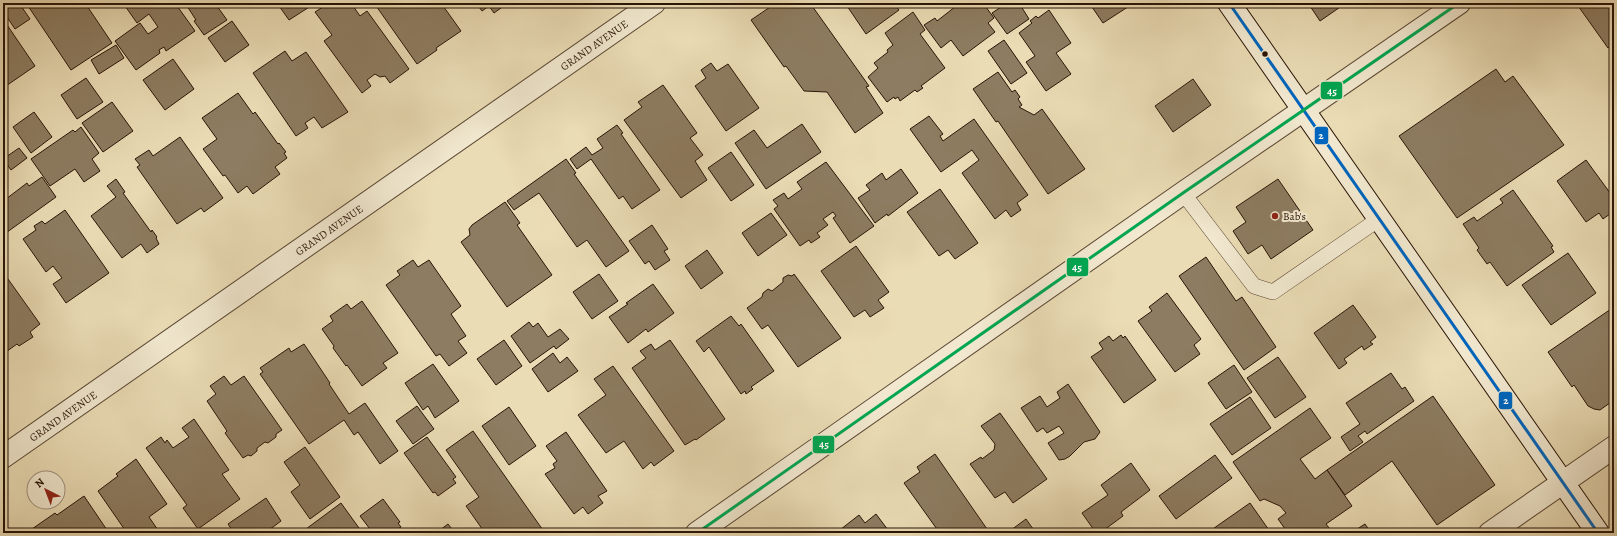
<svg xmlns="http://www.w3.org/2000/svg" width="1617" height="536" font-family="Alegreya,serif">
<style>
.building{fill:#8d7c61;stroke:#291406}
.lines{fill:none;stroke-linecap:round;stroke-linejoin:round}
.service-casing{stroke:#594632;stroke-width:16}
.minor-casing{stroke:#594632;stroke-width:24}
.secondary-casing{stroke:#291406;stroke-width:24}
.service{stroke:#f1e8cf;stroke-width:15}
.minor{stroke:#f1e8cf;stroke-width:22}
.secondary{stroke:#f1e8cf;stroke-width:22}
.bus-1-casing{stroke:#f1e8cf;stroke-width:6}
.bus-2-casing{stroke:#f1e8cf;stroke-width:6}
.bus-1{stroke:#0065bd;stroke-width:3}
.bus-2{stroke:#00a651;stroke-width:3}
.bus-dot{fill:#291406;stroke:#f1e8cf;stroke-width:1.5}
.poi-dot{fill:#8f2418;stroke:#f1e8cf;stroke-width:1.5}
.labels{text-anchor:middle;stroke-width:4;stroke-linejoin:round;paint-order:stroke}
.street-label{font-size:11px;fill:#291406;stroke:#f1e8cf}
.poi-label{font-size:11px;fill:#291406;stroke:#f1e8cf;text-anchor:start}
.line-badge{stroke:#f1e8cf;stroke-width:1.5}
.badge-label{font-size:11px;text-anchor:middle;font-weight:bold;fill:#fff}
</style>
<rect width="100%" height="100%" fill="#eadcb5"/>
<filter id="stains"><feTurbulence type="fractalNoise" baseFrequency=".005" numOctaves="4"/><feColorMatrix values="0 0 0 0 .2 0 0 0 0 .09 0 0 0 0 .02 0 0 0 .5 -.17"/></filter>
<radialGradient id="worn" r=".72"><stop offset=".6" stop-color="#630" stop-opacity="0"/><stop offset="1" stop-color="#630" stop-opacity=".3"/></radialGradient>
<!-- building -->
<g class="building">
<polygon points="3,3 19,3 30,19 15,29 3,11"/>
<polygon points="26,3 85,3 112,43 71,70"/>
<polygon points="123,3 175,3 195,31 166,51 164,47 159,50 160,53 136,70 115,41 140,23 148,34 158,27 149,14 137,23"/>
<polygon points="185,3 218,3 217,6 227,20 204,35 194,21 196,20"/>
<polygon points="229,3 237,3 231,7"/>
<polygon points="277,3 313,3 314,4 289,20"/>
<polygon points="329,3 333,3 336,7 342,3 351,3 360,16 367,11 409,69 390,83 385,76 380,77 375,74 367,80 371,86 362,93 324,41 332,35 315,12"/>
<polygon points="374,3 441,3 461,31 436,48 437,50 417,64"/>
<polygon points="476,3 508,3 494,13 489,6 482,11"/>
<polygon points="776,3 810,3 869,86 866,87 883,113 855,133 827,92 804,91 786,66 784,67 751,20"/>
<polygon points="845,3 894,3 899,10 866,34"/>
<polygon points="960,3 983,3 994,18 988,23 995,32 963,56 951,40 941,48 924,25 935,18 937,21"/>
<polygon points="1007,3 1019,3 1029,19 1007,34 992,13"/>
<polygon points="1097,3 1134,3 1103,23 1092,7"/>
<polygon points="1308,3 1346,3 1320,21"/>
<polygon points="1576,3 1614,3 1614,44 1608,48"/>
<polygon points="1049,10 1071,43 1056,53 1071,74 1046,91 1026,62 1035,56 1019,33 1032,23 1030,21 1036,16 1038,18"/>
<polygon points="913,12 925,30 920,34 945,68 921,86 923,88 917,92 915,90 900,101 898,97 895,99 894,97 887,102 868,77 878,68 874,63 888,52 887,50 893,45 885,33"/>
<polygon points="3,19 35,66 3,88"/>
<polygon points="232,21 249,45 225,62 208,38"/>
<polygon points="1004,40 1027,73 1011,84 988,51"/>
<polygon points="116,45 124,58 99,74 91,60"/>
<polygon points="285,51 292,61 306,52 348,112 322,128 314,117 305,123 308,128 296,136 253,73"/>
<polygon points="173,59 194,89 165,110 143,80"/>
<polygon points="711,63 717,71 728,64 759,108 726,131 695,86 706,78 701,70"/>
<polygon points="1496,69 1505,82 1513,76 1564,145 1457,218 1399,136"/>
<polygon points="998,72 1012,92 1015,90 1020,97 1018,99 1022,105 1019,107 1034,115 1042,109 1085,169 1048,194 998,121 996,122 973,89"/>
<polygon points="86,78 103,102 77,119 61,95"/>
<polygon points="1193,79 1211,105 1173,132 1155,106"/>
<polygon points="663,85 697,133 690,138 703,155 695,161 707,180 681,198 624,120 642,107 638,102"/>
<polygon points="238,93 253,114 255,112 278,144 279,143 286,152 284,153 287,158 275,167 280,174 253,194 247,186 238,193 225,175 223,176 203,149 217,139 202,118"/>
<polygon points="112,102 133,131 103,152 82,123"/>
<polygon points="34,112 52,137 31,153 13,127"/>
<polygon points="929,116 943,134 940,136 943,141 974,119 1028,195 1017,203 1021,210 1011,217 1006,210 995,219 962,173 979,160 972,150 941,172 910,129"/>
<polygon points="802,124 821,152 766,189 735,143 754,130 767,148"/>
<polygon points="617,125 623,133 621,134 660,190 632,209 623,196 619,199 591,159 577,169 570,159 586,147 592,155 603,148 597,139"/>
<polygon points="81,127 99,153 92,159 100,171 84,182 75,169 50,186 31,159 73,130 75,132"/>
<polygon points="180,137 223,198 204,212 201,208 177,224 137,167 140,165 135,159 149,150 153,156"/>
<polygon points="19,148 27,158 11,170 3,159"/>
<polygon points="731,152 754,185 731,201 708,168"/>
<polygon points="566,159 576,173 574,174 629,251 606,267 587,240 577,247 539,193 514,210 507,201"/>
<polygon points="1586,160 1613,197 1614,196 1614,211 1603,219 1599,213 1586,222 1557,181"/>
<polygon points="826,162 874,226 850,243 833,218 836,216 833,212 823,219 828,225 817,233 820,237 811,243 809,240 800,246 774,209 778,206 773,200 784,193 788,199 802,189 797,182"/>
<polygon points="901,169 918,193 888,216 887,214 875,223 858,198 870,190 866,185 882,173 886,180"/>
<polygon points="1614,173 1614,183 1609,177"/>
<polygon points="42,177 56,197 3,235 3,205 8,202 6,199 27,183 29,186"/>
<polygon points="116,179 125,192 123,193 151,232 152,230 157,237 156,238 159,244 147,253 141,244 122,258 91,216 116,197 107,186"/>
<polygon points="1278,179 1313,230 1271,259 1262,245 1248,254 1233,231 1246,222 1236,207"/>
<polygon points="940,189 978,243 955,259 948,250 939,256 907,212"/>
<polygon points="1513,190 1553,246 1551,247 1554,252 1507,286 1490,262 1487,264 1477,250 1479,248 1463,224 1474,217 1477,221 1503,203 1500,199"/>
<polygon points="505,202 520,223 517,225 552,275 507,307 461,242 470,235 469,229 472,225"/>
<polygon points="65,210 109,273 66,303 53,284 62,278 53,266 46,272 23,239 36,230 34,226 42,221 45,224"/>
<polygon points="771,213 787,235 758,256 742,233"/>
<polygon points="652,225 668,249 664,251 670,260 655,270 649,261 645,264 629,241"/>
<polygon points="856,246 889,292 878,300 884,308 870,317 865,310 854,317 821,271"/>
<polygon points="707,250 723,273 701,289 685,266"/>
<polygon points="1568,253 1596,293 1551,325 1522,285"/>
<polygon points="1206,257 1236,301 1242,297 1276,347 1244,370 1179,276"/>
<polygon points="413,260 418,267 429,260 461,306 451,314 466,336 458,341 467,353 449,366 440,354 436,356 386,285 400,275 397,271"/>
<polygon points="3,272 40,324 30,332 33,337 19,346 17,344 3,354"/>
<polygon points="599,274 618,301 592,319 573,292"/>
<polygon points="794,274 841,338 798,367 768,325 762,329 747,308 762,297 763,293 768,289 772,291 783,282 783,278 788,275 792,276"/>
<polygon points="653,284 674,313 648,332 646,329 628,343 609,317 628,304 626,303"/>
<polygon points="1167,293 1201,339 1194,345 1200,354 1175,372 1138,321 1152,311 1149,307"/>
<polygon points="362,301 398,353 383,363 387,368 362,386 347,365 346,366 333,348 334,346 322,329 333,321 330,316 347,304 351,309"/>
<polygon points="1353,305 1376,337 1370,342 1373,344 1364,350 1362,346 1344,359 1347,363 1339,369 1314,333"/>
<polygon points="1614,307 1614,400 1600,410 1594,409 1588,406 1574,385 1572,387 1548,352"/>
<polygon points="731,316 739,326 741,324 774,371 751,387 753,389 746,394 745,391 741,394 709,347 704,352 696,341"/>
<polygon points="529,322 533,327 538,323 548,337 560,329 569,339 556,349 554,346 530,363 511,336"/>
<polygon points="1121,335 1123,338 1125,336 1156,380 1124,403 1091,357 1103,349 1099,343 1109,336 1113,341"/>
<polygon points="504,340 522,366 496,385 477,359"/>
<polygon points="670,340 725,419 696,440 695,439 685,445 632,368 646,358 640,351 651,344 655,350"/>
<polygon points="304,344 330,383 329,384 349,414 365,403 398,451 380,464 358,432 354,435 344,420 309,444 260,374 263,372 260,368 289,348 291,352"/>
<polygon points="553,353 560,363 567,357 578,371 548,392 532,369"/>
<polygon points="1278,357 1306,397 1275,418 1247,378"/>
<polygon points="433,364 459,401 435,418 428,406 423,410 405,383"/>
<polygon points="1234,365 1252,392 1226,409 1208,383"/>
<polygon points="613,366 674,451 654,466 651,462 643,469 624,441 606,453 578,415 606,395 594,379"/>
<polygon points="1391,373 1402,389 1405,387 1414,401 1367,434 1365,431 1358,436 1363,442 1350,451 1341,437 1360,424 1346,403"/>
<polygon points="224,376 231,385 244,376 282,430 276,434 276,437 268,443 265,442 257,448 257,451 251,456 248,455 243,458 225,433 227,431 207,401 216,394 210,386"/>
<polygon points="1068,384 1100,432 1095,439 1084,442 1070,456 1065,459 1059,460 1048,443 1064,433 1059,426 1047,433 1043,428 1037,432 1021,408 1040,396 1047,407 1060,398 1057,392"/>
<polygon points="1433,396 1495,485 1437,525 1392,461 1345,495 1327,470"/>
<polygon points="1250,397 1271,428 1232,455 1210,424"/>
<polygon points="417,406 434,429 413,444 396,421"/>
<polygon points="509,407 536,446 509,465 482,426"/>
<polygon points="1310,408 1331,438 1300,459 1315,479 1327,470 1352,506 1326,524 1333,533 1288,533 1278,519 1286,513 1280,506 1264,499 1260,501 1233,462"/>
<polygon points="1000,413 1047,479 1013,503 1005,492 995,498 970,464 981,457 982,459 994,450 995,444 981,426"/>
<polygon points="194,419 229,470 222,474 240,499 198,529 183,508 187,505 146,448 161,437 165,443 167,440 173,448 189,437 182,428"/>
<polygon points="473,431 545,533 485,533 466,506 479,497 446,450"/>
<polygon points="566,432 607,491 598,496 603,503 588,514 583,507 574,514 545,474 555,468 553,464 557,461 546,446"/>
<polygon points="427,437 456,477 453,479 456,483 438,496 435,492 433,493 404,453"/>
<polygon points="305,447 340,497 310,519 291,492 300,485 284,462"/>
<polygon points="935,454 987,529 982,533 945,533 942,530 939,532 904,483 920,472 917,467"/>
<polygon points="1215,455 1232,478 1176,519 1159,496"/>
<polygon points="136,459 167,504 149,517 160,533 127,533 98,491 118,476 116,474"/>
<polygon points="1131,463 1150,490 1121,512 1123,516 1100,533 1096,533 1082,513 1108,495 1101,485"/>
<polygon points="84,496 109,533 35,533 32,529 55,513 57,515"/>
<polygon points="266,498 281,521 265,533 234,533 228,524"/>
<polygon points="383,499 400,522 398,523 401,527 392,533 373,533 360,516"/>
<polygon points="341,503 359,528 353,533 303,533 302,532"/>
<polygon points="1250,503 1271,533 1207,533"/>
<polygon points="876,514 888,530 885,533 836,533 859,515 865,523"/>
<polygon points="1026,519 1036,533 1007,533"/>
<polygon points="448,524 455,533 436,533"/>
<polygon points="1365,524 1371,533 1351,533"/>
<polygon points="1176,529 1179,533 1170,533"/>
</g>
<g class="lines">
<defs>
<polyline id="service" points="1183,193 1254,286 1273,292 1379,219"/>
<g id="minor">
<polyline points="3,457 654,3"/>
<polyline points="697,533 1183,193 1459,3"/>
<polyline points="1490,533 1614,447"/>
</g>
<polyline id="secondary" points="1229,3 1598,533"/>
</defs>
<!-- service casing -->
<use href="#service" class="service-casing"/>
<!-- minor casing -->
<use href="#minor" class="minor-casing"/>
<!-- secondary casing -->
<use href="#secondary" class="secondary-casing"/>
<!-- service -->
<use href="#service" class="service"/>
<!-- minor -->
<use href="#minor" class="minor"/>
<!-- secondary -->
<use href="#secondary" class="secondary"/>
<defs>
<polyline id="bus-1" points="1229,3 1598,533"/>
<polyline id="bus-2" points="697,533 1183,193 1459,3"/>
</defs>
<!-- bus-1 casing -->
<use href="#bus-1" class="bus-1-casing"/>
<!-- bus-2 casing -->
<use href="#bus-2" class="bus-2-casing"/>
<!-- bus-1 -->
<use href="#bus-1" class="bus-1"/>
<!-- bus-2 -->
<use href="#bus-2" class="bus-2"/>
</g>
<!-- markers -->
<circle class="bus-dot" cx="1265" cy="54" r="3.5"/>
<circle class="poi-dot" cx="1275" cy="216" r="4"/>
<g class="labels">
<!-- street labels -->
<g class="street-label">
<text transform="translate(594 45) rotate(-35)" y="4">GRAND AVENUE</text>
<text transform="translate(329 230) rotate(-35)" y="4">GRAND AVENUE</text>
<text transform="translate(63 416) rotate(-35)" y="4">GRAND AVENUE</text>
</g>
<!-- poi labels -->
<g class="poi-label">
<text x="1283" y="220">Bab's</text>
</g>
</g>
<g class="line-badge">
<rect x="1320" y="81" width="23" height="19" rx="4" fill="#00a651"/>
<rect x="1314" y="126" width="15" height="19" rx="4" fill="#0065bd"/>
<rect x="1066" y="257" width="23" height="20" rx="4" fill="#00a651"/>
<rect x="1498" y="391" width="15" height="19" rx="4" fill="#0065bd"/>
<rect x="812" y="435" width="23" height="19" rx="4" fill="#00a651"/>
</g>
<g class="badge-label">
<text x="1332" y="95">45</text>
<text x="1321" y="139">2</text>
<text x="1077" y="271">45</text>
<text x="1506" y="404">2</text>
<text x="824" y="448">45</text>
</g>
<!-- margin -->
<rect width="1617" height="536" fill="none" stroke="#eadcb5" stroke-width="16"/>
<rect x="4" y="4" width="1609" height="528" fill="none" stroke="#291406" stroke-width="2"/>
<rect x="8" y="8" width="1601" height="520" fill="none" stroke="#291406"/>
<!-- north arrow -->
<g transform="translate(46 490) rotate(318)"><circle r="19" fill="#f1e8cf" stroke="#a1937f"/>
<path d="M0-3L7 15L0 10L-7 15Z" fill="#8f2418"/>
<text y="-6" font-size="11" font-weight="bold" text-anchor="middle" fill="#291406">N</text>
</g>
<rect width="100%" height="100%" filter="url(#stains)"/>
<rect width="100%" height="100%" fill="url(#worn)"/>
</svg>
